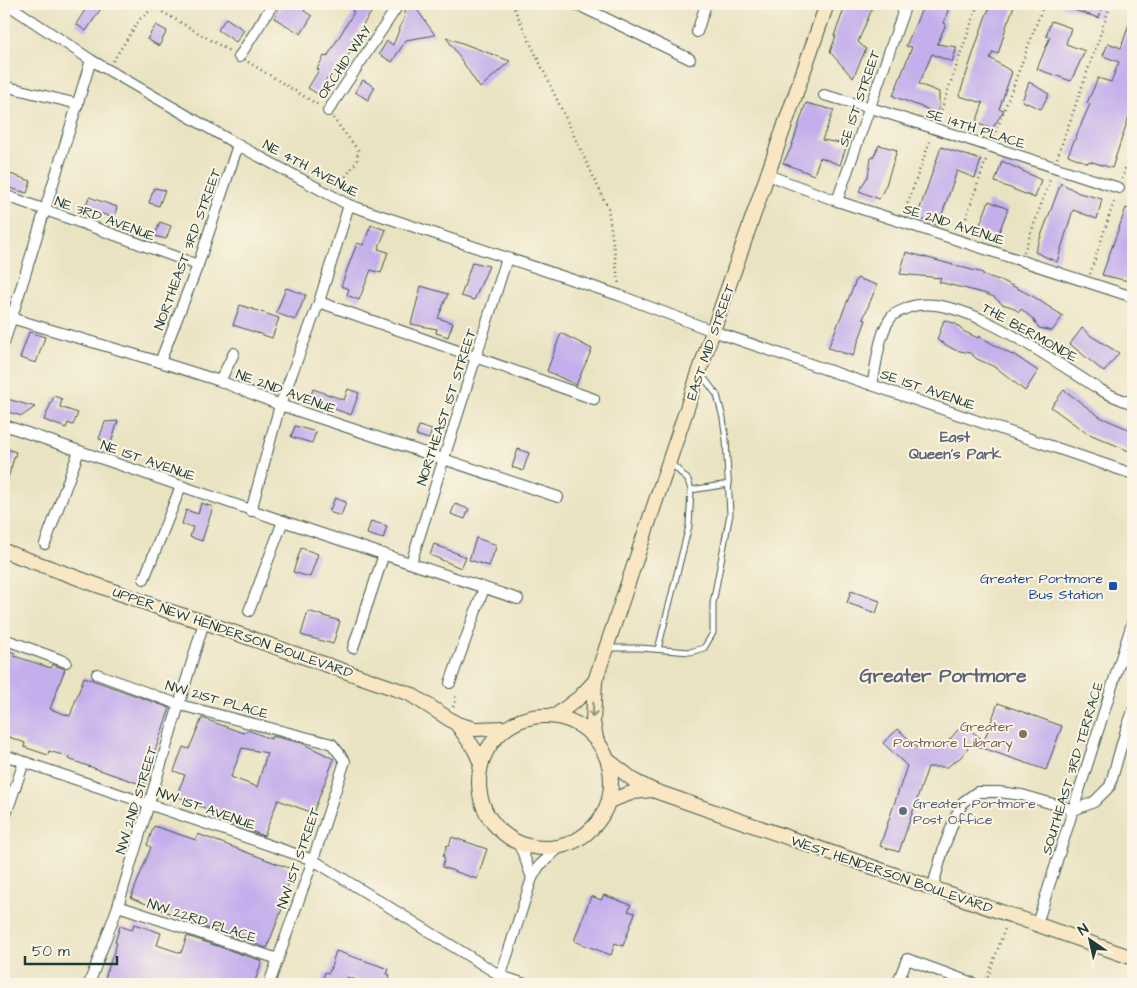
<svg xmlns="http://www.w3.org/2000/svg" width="1137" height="988" font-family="'Architects Daughter',sans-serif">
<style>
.building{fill:#c4aeec;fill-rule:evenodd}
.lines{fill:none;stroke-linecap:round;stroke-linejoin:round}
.lane-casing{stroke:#3d5649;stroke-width:7}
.street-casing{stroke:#3d5649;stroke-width:12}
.secondary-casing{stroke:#3d5649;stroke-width:16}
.path{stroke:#3d5649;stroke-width:2.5;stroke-dasharray:1 4;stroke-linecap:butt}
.lane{stroke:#fff;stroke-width:5}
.street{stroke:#fff;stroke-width:10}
.secondary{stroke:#f9e7c3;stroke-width:14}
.oneway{stroke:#8c927c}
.transit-dot{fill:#1a4fb4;stroke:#fcf5e5;stroke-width:2}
.education-dot{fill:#8d6e63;stroke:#fcf5e5;stroke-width:2}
.service-dot{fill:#5c6f8a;stroke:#fcf5e5;stroke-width:2}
.labels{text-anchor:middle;stroke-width:4;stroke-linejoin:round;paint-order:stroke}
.street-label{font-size:14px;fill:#1f3d34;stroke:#fcf5e5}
.transit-label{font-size:14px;fill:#164399;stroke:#fcf5e5;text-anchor:end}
.education-label{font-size:14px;fill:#785e54;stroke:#fcf5e5;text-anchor:end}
.service-label{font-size:14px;fill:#4e5e75;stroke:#fcf5e5;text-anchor:start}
.neighbourhood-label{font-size:15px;font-weight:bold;fill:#596574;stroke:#fcf5e5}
.district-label{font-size:19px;font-weight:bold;fill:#596574;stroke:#fcf5e5}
</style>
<rect width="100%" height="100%" fill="#fcf5e5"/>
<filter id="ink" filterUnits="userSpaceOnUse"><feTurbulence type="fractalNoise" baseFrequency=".02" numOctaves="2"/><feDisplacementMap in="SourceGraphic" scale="10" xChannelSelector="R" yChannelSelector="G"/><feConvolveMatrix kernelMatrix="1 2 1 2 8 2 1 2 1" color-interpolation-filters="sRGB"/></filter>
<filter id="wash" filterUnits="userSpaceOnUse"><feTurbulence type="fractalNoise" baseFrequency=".0096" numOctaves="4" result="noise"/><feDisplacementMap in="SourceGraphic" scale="20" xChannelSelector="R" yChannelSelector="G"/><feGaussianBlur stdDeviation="1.12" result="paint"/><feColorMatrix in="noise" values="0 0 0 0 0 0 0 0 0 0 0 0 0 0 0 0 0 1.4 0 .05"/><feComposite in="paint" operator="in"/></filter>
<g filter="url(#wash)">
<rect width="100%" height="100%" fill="#eae3c2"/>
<g id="blocks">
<!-- building -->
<g class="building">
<polygon points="89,4 104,4 86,31 76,24"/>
<polygon points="282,4 309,4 304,11 312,16 301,34 274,18"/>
<polygon points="357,4 377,4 351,42 355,44 346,59 344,58 332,78 329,76 318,94 308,88 319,70 317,69 324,56 327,57 354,12 352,11"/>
<polygon points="407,4 413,4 435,35 406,40 392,62 379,54 387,41 393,45 404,18"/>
<polygon points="846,4 874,4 858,42 866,49 853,78 830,52 836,36 834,36"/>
<polygon points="924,4 950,4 944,23 946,24 937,44 957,47 952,62 932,54 919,84 939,92 939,105 937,113 893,96 912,47 906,46"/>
<polygon points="991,4 1015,4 1007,24 998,54 993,52 990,58 1012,72 999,109 1004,110 992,129 976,123 983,103 959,96 985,18"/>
<polygon points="1062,4 1103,4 1099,18 1061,6"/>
<polygon points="226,18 244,30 236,42 218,30"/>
<polygon points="1131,18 1133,18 1133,104 1112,168 1089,161 1088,163 1068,155 1090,104 1087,103 1098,78 1111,82 1119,62 1103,56 1108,43 1121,48"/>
<polygon points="1051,21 1071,28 1066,44 1085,51 1071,81 1037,69 1050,37 1046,36"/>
<polygon points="156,25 167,31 159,46 147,39"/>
<polygon points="446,37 510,61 480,88"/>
<polygon points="363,80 375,87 368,100 355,92"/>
<polygon points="1029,82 1049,94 1041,109 1022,101"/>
<polygon points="806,103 834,110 822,140 847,144 840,165 820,157 814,175 783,163 791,148"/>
<polygon points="879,145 897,150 886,185 879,199 859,191 868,176 871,158 873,158"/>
<polygon points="941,147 981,160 975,178 957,171 938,226 917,217"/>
<polygon points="1002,161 1041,180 1035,198 995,182"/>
<polygon points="10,174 31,181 27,193 6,187"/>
<polygon points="1061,183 1079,193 1102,199 1097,219 1073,210 1057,262 1035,252"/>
<polygon points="154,188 165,190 159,206 149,203"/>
<polygon points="89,197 117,207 114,218 85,208"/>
<polygon points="989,201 1008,209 997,237 978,230"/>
<polygon points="1126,208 1133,211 1133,247 1128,262 1133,263 1133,282 1102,275"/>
<polygon points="160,222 171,226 166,239 155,236"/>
<polygon points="371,225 386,230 378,249 388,252 381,273 371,270 359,300 347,295 349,289 341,286 357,243 363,245"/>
<polygon points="906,252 983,273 983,275 1003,281 1034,297 1063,316 1052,331 1039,328 1033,319 1021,309 1019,312 1012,307 1002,304 994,297 983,293 939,282 941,278 900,274"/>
<polygon points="472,262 489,266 474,300 461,296"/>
<polygon points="857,278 877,285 863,319 866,320 853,356 828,348"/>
<polygon points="421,286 448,294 438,318 453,323 448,337 436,333 437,329 411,324"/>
<polygon points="286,288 306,295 295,320 276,313"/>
<polygon points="240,305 279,318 272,338 233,325"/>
<polygon points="944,320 956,324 963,331 978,338 979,336 1012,355 1013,354 1038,371 1025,391 997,368 977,359 970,353 955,350 937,340"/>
<polygon points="1082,328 1091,336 1119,353 1104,372 1070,344"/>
<polygon points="29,332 45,337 36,363 20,358"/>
<polygon points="561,333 592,349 576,385 547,371"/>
<polygon points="313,389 344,400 348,389 359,393 351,415 309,400"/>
<polygon points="1064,390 1100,417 1133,431 1133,440 1129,451 1085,432 1051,407"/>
<polygon points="54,396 62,399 60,407 78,413 73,425 68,423 66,428 44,420"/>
<polygon points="4,398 35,407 22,416 4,411"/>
<polygon points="118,421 111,443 99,439 105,422"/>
<polygon points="295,426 316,432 312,443 291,437"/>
<polygon points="419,426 432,430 429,439 416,435"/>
<polygon points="4,448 16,452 6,484 4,484"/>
<polygon points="518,449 529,453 523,471 512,467"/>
<polygon points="335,498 346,502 341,516 329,512"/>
<polygon points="201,503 213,507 202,541 190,537 193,527 182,524 186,510 198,514"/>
<polygon points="455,504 469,509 465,519 451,514"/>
<polygon points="371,521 387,526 383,539 367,534"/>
<polygon points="476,538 497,545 489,566 469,560"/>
<polygon points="434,544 466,557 461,568 430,555"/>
<polygon points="301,548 318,554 310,577 293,572"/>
<polygon points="851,591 880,601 876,613 847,603"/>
<polygon points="308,611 340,621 333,644 301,635"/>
<polygon points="4,649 15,653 14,656 51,668 52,664 65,669 50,709 70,716 84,677 170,708 143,785 68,759 69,757 49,751 48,755 24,747 25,743 4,735"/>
<polygon points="998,703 1062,726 1046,770 971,744 961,757 947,767 928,767 899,852 880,846 907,766 883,743 898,729 918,748 945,745 963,724 984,741"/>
<path d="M 202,718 L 243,733 L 248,730 L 271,739 L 272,736 L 302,743 L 334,759 L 313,813 L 278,800 L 264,836 L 214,818 L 216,813 L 176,796 L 185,775 L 174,771 L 183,747 L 189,749 ZM 242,748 L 267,753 L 257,787 L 231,777 Z"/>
<polygon points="154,826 196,840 198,834 294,870 282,901 285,901 267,948 180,919 180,917 131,898 151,847 147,845"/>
<polygon points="452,837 487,849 477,879 442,867 445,858 443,857 447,845 449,846"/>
<polygon points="604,895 631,905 628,911 635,913 623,946 615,943 611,955 574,941 591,896 601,900"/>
<polygon points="134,924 161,933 157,945 181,953 187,936 262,961 254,984 103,984 117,943 115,942 120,926 132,930"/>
<polygon points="336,951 389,969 387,974 390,975 387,984 370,984 347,977 344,984 321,984 325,972 329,973"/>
</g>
</g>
</g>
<g filter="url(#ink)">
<use href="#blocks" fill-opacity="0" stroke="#3d5649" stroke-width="1"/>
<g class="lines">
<defs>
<g id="lane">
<polyline points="691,490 729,484"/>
<polyline points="608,648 640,648 690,652 704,648 713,633 713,603 730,514 726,440 723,418 717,395 701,374"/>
<polyline points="658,649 689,526 691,490 688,480 671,463"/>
</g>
<g id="street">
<polyline points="7,4 91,60 238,145 349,205 621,296 713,331 1133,474"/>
<polyline points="576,4 690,59"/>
<polyline points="697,32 706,4"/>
<polyline points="239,57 273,4"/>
<polyline points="4,86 78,104"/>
<polyline points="824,95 871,108 1119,188"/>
<polyline points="328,111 399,4"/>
<polyline points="768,175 837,201 1133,297"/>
<polyline points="4,195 198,265"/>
<polyline points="837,201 906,4"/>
<polyline points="319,302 594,399"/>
<polyline points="4,316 160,362 220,381 280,405 558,497"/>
<polyline points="4,343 91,60"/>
<polyline points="160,362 198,265 238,145"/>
<polyline points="220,381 234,353"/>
<path d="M 872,385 C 877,364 878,334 892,316 C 895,313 901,311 905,309 C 953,285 1057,364 1099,389 C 1109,395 1122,400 1133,404"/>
<polyline points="4,425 283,521 518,599"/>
<polyline points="251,511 280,405 319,302 349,205"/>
<polyline points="45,544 79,451"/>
<polyline points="411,563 507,258"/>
<polyline points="144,579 181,486"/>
<polyline points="249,611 283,521"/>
<polyline points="4,639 66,662"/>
<polyline points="353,648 384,554"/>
<polyline points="97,674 180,705 332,744 345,761 313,860 269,984"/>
<polyline points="450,683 484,588"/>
<polyline points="4,755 313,860 501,976 525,984"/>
<polyline points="4,820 24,762"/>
<polyline points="517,842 523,853 532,878"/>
<polyline points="932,889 944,847 955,818 963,802 977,792 999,792 1022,795 1074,810 1094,802 1110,786 1125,733 1133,711"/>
<polyline points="118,906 278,959"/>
<polyline points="1037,924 1133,620"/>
<polyline points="89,984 118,906 204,622"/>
<polyline points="498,984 532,878 539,866 560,847"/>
<polyline points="897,984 907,959 975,984"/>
</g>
<g id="secondary">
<polyline points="4,551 168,611 204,622 410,694 457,724 475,729 506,728"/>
<circle cx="545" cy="782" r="66"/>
<polyline points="555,716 580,697 595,681"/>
<polyline points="457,724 475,750 481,764"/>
<polyline points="596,738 593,722 595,681 713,331 827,4"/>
<polyline points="609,761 636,782 652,790 1133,958"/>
<polyline points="609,801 634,792 652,790"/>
</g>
</defs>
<!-- lane casing -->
<use href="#lane" class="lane-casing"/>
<!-- street casing -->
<use href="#street" class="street-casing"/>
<!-- secondary casing -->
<use href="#secondary" class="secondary-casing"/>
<!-- path -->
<g class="path">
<polyline points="512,4 608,208 619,285"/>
<polyline points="154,7 231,52"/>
<polyline points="113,61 140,19 158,4"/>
<polyline points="248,62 320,106"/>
<polyline points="333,118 358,150 357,161 338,187"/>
<polyline points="938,119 978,4"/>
<polyline points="994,137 1044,4"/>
<polyline points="1057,158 1111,4"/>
<polyline points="1122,179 1133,143"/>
<polyline points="904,213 931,138"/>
<polyline points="961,232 987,157"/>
<polyline points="1024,252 1051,177"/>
<polyline points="1090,274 1115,198"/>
<polyline points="453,707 456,699 454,693"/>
<polyline points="986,982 1006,926"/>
</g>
<!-- lane -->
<use href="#lane" class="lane"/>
<!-- street -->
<use href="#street" class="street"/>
<!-- secondary -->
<use href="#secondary" class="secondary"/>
</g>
<!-- one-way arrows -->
<defs><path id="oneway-shaft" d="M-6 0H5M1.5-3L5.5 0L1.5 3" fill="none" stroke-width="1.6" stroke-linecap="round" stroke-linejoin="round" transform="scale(1.25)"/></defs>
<use class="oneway" href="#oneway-shaft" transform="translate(593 710) rotate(92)"/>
</g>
<!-- markers -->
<rect class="transit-dot" x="1108" y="581" width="10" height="10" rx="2.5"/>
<circle class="education-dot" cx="1023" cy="734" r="5"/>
<circle class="service-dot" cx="903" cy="811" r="5"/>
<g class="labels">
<!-- street labels -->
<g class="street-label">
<text transform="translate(344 62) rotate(-56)" y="5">ORCHID WAY</text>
<text transform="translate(859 98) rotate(-71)" y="5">SE 1ST STREET</text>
<text transform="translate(976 128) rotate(18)" y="5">SE 14TH PLACE</text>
<text transform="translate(311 168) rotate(28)" y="5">NE 4TH AVENUE</text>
<text transform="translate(105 218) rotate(20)" y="5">NE 3RD AVENUE</text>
<text transform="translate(954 224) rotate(18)" y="5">SE 2ND AVENUE</text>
<text transform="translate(187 249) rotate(-70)" y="5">NORTHEAST 3RD STREET</text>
<text transform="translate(1030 332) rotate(29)" y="5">THE BERMONDE</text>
<text transform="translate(710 342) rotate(-71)" y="5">EAST MID STREET</text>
<text transform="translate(928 389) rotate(19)" y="5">SE 1ST AVENUE</text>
<text transform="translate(286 391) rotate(20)" y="5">NE 2ND AVENUE</text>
<text transform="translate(446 407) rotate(-72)" y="5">NORTHEAST 1ST STREET</text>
<text transform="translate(148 460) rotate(19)" y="5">NE 1ST AVENUE</text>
<text transform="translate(233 632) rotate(19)" y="5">UPPER NEW HENDERSON BOULEVARD</text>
<text transform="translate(217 699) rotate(16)" y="5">NW 21ST PLACE</text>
<text transform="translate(1072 768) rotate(-73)" y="5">SOUTHEAST 3RD TERRACE</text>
<text transform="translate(136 800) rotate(-73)" y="5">NW 2ND STREET</text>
<text transform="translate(206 808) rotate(19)" y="5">NW 1ST AVENUE</text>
<text transform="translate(298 858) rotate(-71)" y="5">NW 1ST STREET</text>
<text transform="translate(892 874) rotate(19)" y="5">WEST HENDERSON BOULEVARD</text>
<text transform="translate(202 920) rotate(18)" y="5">NW 22RD PLACE</text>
</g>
<!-- transit labels -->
<g class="transit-label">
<text x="1103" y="583">Greater Portmore<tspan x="1103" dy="16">Bus Station</tspan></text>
</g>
<!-- education labels -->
<g class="education-label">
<text x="1013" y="731">Greater<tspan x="1013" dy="16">Portmore Library</tspan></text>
</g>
<!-- service labels -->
<g class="service-label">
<text x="913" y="808">Greater Portmore<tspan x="913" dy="16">Post Office</tspan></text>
</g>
<!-- neighbourhood labels -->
<g class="neighbourhood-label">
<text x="955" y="442">East<tspan x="955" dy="17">Queen's Park</tspan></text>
</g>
<!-- district labels -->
<g class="district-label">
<text x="943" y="682">Greater Portmore</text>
</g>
</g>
<!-- margin -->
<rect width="1137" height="988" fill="none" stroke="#fcf5e5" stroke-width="20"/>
<!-- north arrow -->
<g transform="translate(1090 940) rotate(326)" stroke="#fcf5e5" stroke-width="4" paint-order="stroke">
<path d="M0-4L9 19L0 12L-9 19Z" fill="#1f3d34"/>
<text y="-8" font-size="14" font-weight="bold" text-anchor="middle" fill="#1f3d34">N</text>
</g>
<!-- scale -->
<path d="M25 956v8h92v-8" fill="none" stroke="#1f3d34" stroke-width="2.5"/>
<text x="32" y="956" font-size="15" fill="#1f3d34" stroke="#fcf5e5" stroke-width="4" paint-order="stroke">50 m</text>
</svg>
